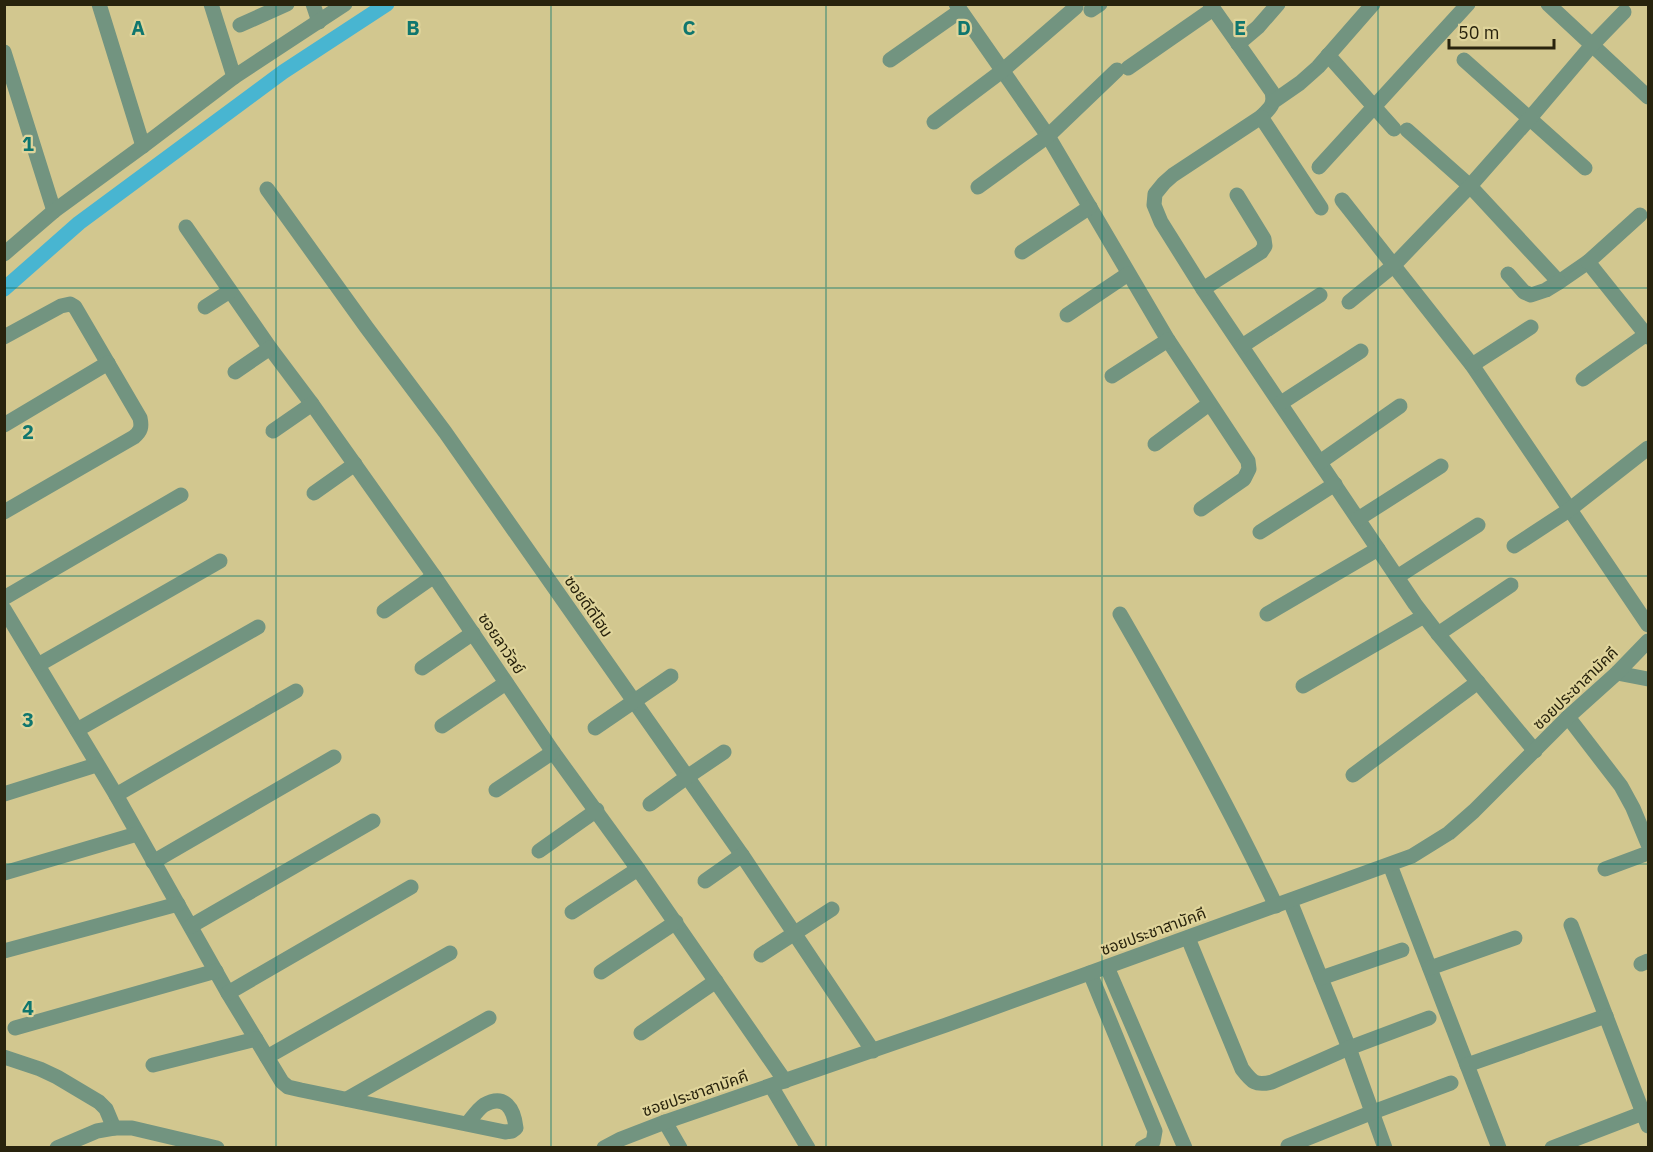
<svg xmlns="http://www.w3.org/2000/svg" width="1653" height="1152" font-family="'IBM Plex Sans','Noto Sans Thai',sans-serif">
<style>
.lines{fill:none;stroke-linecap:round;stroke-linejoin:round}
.canal{stroke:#48b5d1;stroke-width:15}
.minor{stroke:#729480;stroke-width:15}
.grid{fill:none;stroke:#0f766e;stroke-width:1.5;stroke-opacity:0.55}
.labels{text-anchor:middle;stroke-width:4.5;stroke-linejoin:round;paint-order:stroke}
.street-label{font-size:16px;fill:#28230d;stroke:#dfd49b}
.grid-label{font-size:20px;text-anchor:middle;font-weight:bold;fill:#0f766e;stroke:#dfd49b;stroke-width:4.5;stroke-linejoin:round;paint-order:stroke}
</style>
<rect width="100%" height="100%" fill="#d2c78f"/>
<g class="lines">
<!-- canal -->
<polyline class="canal" points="4,289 79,223 283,72 387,4"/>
<!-- minor -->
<g class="minor">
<polyline points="99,4 143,146"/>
<polyline points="211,4 234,77"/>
<polyline points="313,4 319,22"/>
<polyline points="956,4 1048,136 1168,340 1248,461 1249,469 1244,479 1201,509"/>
<path d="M 1210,4 L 1272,92 C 1275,105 1270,108 1261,117 L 1173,175 L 1164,183 L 1155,194 L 1154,205 L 1161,222 L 1203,289 L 1415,604 L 1438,634 L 1535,751"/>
<polyline points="1548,4 1648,97"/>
<polyline points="1091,10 1100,4"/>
<polyline points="240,25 287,4"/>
<polyline points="1238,44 1258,27 1278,4"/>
<polyline points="4,52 54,211"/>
<polyline points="1328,55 1394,129"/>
<polyline points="890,60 960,11"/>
<polyline points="1464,60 1585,168"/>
<polyline points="1128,68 1213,9"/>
<polyline points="1274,101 1300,83 1318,67 1373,4"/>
<polyline points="1261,117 1321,208"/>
<polyline points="934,122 1002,71 1076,7"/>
<polyline points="1407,130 1470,186 1559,282 1588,262 1648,337"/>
<polyline points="1319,167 1468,4"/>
<polyline points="978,187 1048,136 1117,70"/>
<polyline points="267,189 367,328 445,432 742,855 873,1051"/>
<polyline points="1342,200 1472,365 1648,625"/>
<polyline points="186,227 270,348 312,404 434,576 553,752 638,869 785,1081"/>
<polyline points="1022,252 1090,207"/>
<polyline points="4,254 54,211 143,146 234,77 345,4"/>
<polyline points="1588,262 1640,215"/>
<polyline points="1508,274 1524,292 1531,295 1546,290 1559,282"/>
<polyline points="1203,289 1261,252 1265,246 1264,239 1237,195"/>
<polyline points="1349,302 1393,266 1470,186 1530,118 1592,45 1624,12"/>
<polyline points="205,307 230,291"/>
<polyline points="1067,315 1128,274"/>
<path d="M 4,337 L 61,306 L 70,304 L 75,307 L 140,418 C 142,427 141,431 134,437 L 4,512"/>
<polyline points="1242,346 1320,295"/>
<polyline points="1472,365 1531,327"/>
<polyline points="235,372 270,348"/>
<polyline points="1112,376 1168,340"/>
<polyline points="1583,379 1648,333"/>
<polyline points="1281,403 1361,351"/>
<polyline points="4,425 108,363"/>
<polyline points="273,431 312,404"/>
<polyline points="1155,444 1209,404"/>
<polyline points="1320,462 1400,406"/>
<polyline points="314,493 355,464"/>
<polyline points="1358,519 1441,466"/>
<polyline points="1260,532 1335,484"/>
<polyline points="1514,546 1569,510 1648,448"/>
<polyline points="1397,577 1478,525"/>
<polyline points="4,598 181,495"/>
<path d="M 4,609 L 116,795 L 228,993 L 282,1082 L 288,1087 L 301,1090 L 505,1132 L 512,1131 L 516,1128 C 514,1109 505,1093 484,1105 C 477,1110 473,1117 467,1124"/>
<polyline points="384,611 434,576"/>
<path d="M 1120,614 C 1175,709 1229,806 1276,906"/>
<polyline points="1267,614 1378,549"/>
<polyline points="1438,634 1511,585"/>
<polyline points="38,665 220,561"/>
<polyline points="422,668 473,633"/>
<polyline points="1617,673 1648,679"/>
<polyline points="1303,686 1424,616"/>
<polyline points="1568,717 1621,786 1633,808 1648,844"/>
<polyline points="442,726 506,683"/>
<polyline points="595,728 671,676"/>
<polyline points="77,730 258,627"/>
<polyline points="1353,775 1478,682"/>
<polyline points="496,790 553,752"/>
<polyline points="4,794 96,765"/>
<polyline points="116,795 296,691"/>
<polyline points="650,804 687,777 724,752"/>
<polyline points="539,851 597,810"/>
<polyline points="153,862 334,757"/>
<polyline points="1390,865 1499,1148"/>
<polyline points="1605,869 1648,853"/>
<polyline points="4,873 137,834"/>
<polyline points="705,881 742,855"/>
<polyline points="1290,901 1349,1048 1385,1148"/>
<polyline points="572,912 638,869"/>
<polyline points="1571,925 1648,1126"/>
<polyline points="191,926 373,821"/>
<path d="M 1188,938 L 1242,1069 C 1252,1082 1255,1086 1272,1082 L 1349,1048 L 1429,1018"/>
<polyline points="4,951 178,904"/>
<polyline points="761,955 832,909"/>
<polyline points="1641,964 1648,961"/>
<polyline points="1107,967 1185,1148"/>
<polyline points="1430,968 1515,938"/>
<polyline points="601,972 676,922"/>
<polyline points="1090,973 1155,1131 1153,1142 1142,1148"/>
<polyline points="1321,978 1402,950"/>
<polyline points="228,993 411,887"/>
<polyline points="15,1028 216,971"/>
<polyline points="641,1033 716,981"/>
<polyline points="4,1057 40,1069 57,1077 99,1102 106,1109 114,1128"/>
<polyline points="267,1057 450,953"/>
<polyline points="153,1065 256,1039"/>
<polyline points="1467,1065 1606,1016"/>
<polyline points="771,1086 808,1148"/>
<polyline points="347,1099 489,1018"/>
<polyline points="665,1122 680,1148"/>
<polyline points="1288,1146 1373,1112 1451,1083"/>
<polyline points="57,1148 97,1131 114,1128 132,1128 217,1148"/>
<polyline points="604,1148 621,1139 665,1122 946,1025 1412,856 1449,833 1474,811 1568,717 1617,673 1648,641"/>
<polyline points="1552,1148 1643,1113"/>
</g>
</g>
<!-- grid -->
<path class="grid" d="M 276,4 L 276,1148M 551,4 L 551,1148M 826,4 L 826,1148M 1102,4 L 1102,1148M 1378,4 L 1378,1148M 4,288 L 1648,288M 4,576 L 1648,576M 4,864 L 1648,864"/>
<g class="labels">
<!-- street labels -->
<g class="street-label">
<text transform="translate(589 606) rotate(55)" y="6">ซอยดีดีโฮม</text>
<text transform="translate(502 643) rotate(56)" y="6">ซอยลาวัลย์</text>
<text transform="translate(1575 688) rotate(-44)" y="6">ซอยประชาสามัคคี</text>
<text transform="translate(1153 931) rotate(-20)" y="6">ซอยประชาสามัคคี</text>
<text transform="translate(695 1093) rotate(-19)" y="6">ซอยประชาสามัคคี</text>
</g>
</g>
<g class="grid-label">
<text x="138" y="35">A</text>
<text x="413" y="35">B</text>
<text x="689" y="35">C</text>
<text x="964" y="35">D</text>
<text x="1240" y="35">E</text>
<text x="28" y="151">1</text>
<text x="28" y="439">2</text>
<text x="28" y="727">3</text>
<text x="28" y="1015">4</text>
</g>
<!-- border -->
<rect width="1653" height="1152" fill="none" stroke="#28230d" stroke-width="12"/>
<!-- scale -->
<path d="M1449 39v9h105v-9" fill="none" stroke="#28230d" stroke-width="3"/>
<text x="1458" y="39" font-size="18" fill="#28230d" stroke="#dfd49b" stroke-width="4.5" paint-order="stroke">50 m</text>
</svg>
